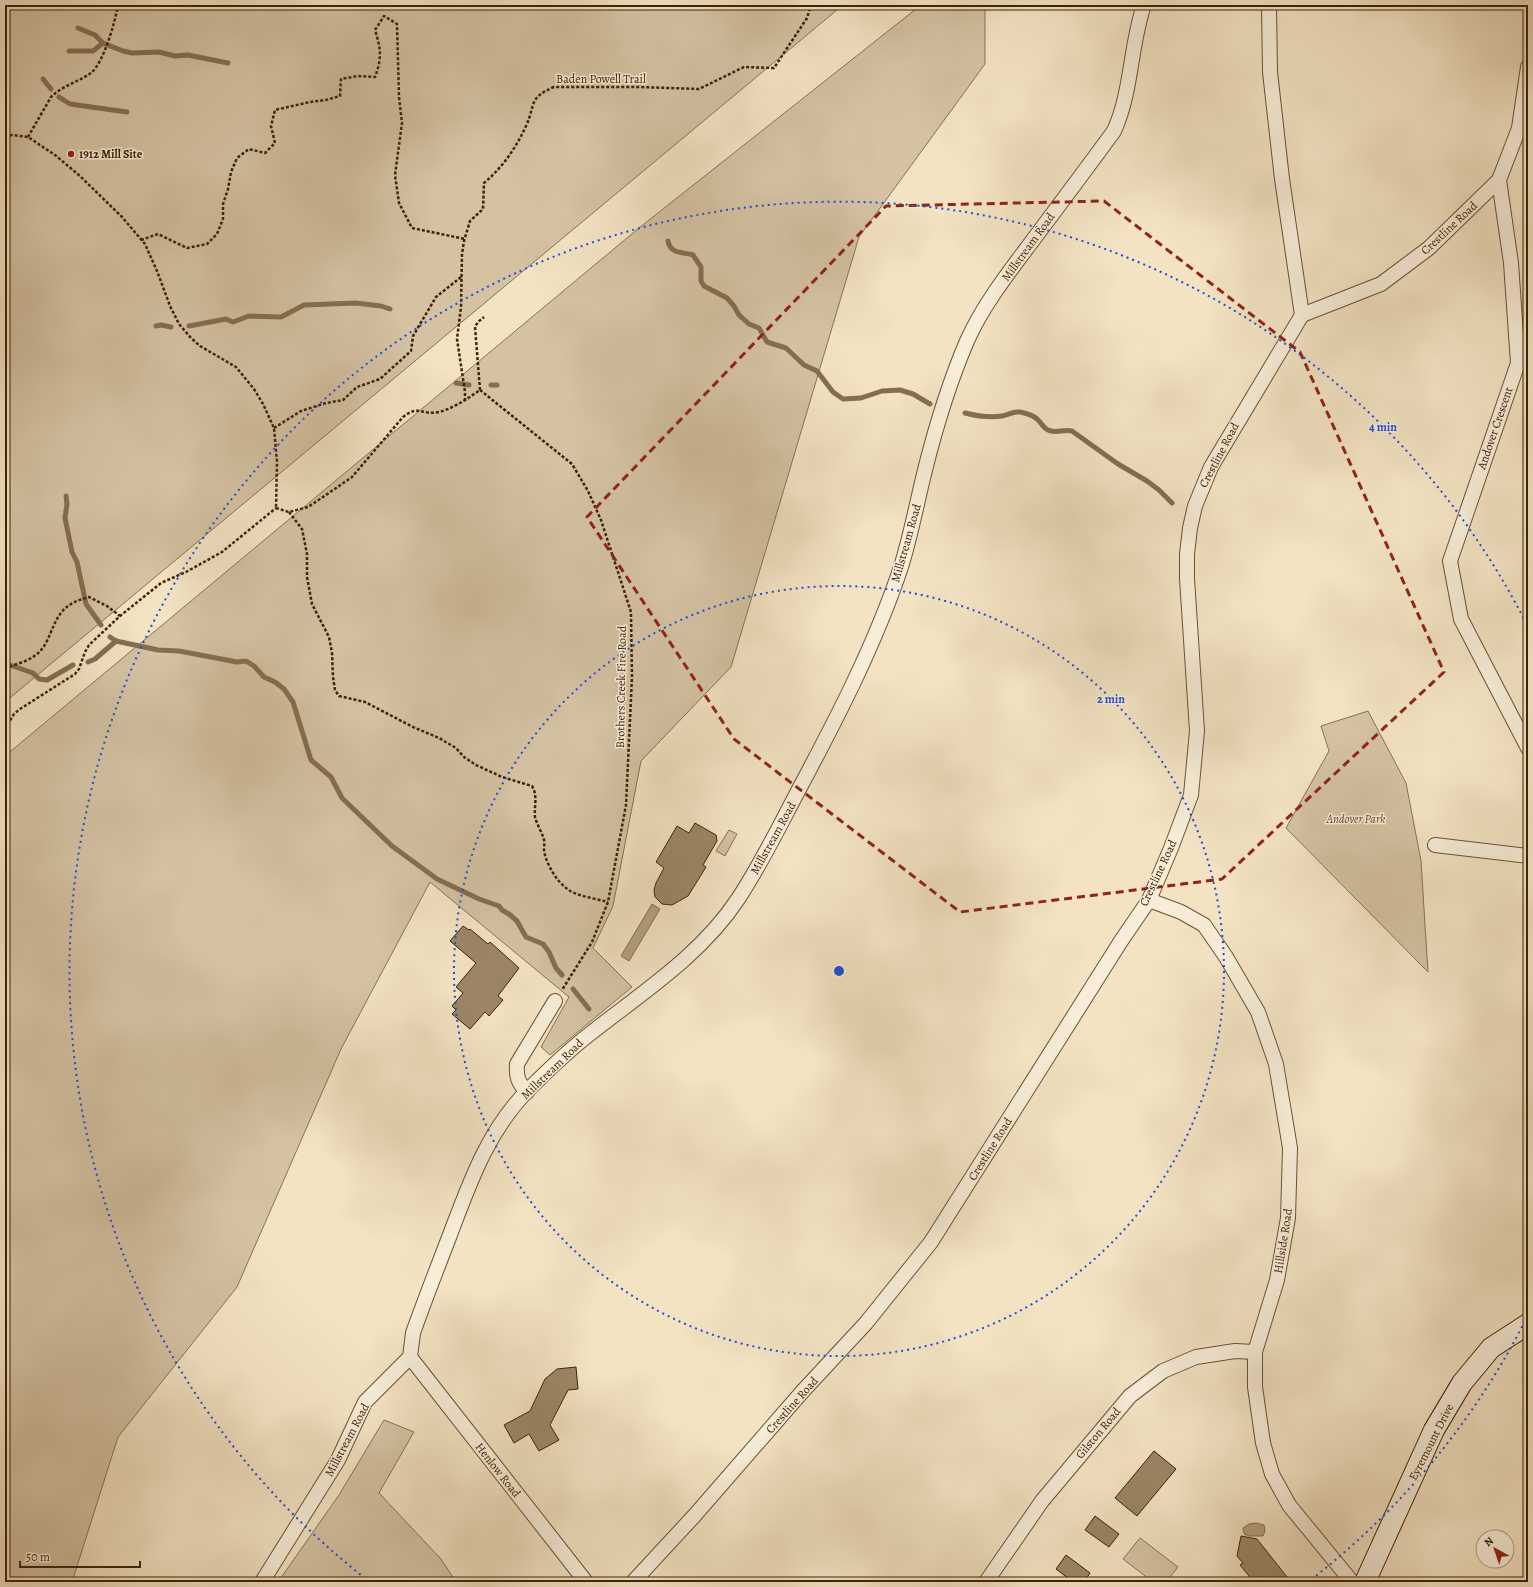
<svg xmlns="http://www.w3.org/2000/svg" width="1533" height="1587" font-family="Alegreya,serif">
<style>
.green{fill:#d4c2a3;stroke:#887254}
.water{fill:#b5a182;stroke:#856e50}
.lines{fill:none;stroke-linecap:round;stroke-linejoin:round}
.stream{stroke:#856e50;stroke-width:5}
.building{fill:#9c8667;stroke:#3d2204}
.street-casing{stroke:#6a5234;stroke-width:16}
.secondary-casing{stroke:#3d2204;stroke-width:22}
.path{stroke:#3d2204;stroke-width:2.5;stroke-dasharray:3 2;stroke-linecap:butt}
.street{stroke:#f7edd8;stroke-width:14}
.secondary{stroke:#f7edd8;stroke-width:20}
.marked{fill:none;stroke:#8f2418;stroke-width:3;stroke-dasharray:8 5;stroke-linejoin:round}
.ring{fill:none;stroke:#1d4ed8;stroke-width:2;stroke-dasharray:2 4}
.poi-dot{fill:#8f2418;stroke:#f7edd8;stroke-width:1.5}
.labels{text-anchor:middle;stroke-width:3;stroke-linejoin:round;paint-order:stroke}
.street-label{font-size:12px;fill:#3d2204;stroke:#f7edd8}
.poi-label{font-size:12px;font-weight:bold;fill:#3d2204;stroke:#f7edd8;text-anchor:start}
.park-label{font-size:12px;font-style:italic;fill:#634a2c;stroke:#f7edd8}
.centre{fill:#1d4ed8;stroke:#f7edd8;stroke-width:2}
.ring-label{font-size:12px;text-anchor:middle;font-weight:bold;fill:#1d4ed8;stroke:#f7edd8;stroke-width:3;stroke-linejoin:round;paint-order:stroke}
</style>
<rect width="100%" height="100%" fill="#f3e3c3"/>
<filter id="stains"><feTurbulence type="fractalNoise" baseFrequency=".005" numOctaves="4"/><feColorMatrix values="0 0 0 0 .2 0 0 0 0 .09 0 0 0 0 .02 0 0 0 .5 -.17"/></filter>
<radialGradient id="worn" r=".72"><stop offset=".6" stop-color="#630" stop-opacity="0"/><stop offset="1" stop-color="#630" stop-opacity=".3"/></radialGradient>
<!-- green -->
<g class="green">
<polygon points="5,5 843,5 5,702"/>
<polygon points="921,5 985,5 985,64 859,237 731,667 641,761 613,906 593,948 632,987 550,1055 541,1047 569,997 430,882 341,1049 237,1287 118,1437 72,1582 5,1582 5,756 639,228"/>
<polygon points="1368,711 1406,783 1421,861 1428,972 1286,828 1329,751 1321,726"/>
<polygon points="729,830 737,834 725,856 716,851"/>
<polygon points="384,1420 414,1432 379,1493 441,1559 456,1582 278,1582 339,1495"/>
<polygon points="1140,1538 1178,1567 1166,1582 1153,1582 1123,1559"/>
</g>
<!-- water -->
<g class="water">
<polygon points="652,904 660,909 629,961 621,956"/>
<polygon points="1256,1523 1264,1525 1265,1531 1263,1536 1249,1536 1244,1534 1243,1528 1249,1524"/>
</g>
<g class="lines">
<!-- stream -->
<g class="stream">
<polyline points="78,28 95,35 103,43 123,51 132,53 159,52 175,56 188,55 228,63"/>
<polyline points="69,51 93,51 103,43"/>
<polyline points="43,79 51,89"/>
<polyline points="59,97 70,104 127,112"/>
<path d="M 668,241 C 670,254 683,252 693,255 L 701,267 L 701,281 L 704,286 L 727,298 L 734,306 L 739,315 L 749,324 L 759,328 L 767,342 L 786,348 L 804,365 L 817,371 L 833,392 L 843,399 L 861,398 L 882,391 L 900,390 L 913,394 L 930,404"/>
<polyline points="156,326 161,325 171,327"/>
<polyline points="189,326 226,319 233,322 249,316 281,317 304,305 356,303 381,306 390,309"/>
<polyline points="456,383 469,385"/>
<polyline points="491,385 497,385"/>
<path d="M 965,413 C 977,416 990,418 1002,416 C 1008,415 1013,411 1020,412 C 1025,413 1033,415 1037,419 C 1041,422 1043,428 1048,430 C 1055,434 1064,429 1072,431 L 1118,464 L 1147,481 L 1159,490 L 1172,503"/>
<polyline points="66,496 67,504 65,518 72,552 77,562 86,604 101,625"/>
<polyline points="110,637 116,641 158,650 179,651 237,662 246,661 254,666 264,677 275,682 284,689 293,702 311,760 331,777 342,798 392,846 437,879 479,899 499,906 502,910 509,914 517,921 526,937 543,944 549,952 556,968 562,975"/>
<polyline points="5,662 7,664 33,673 39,679 47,680 73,665"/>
<polyline points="88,662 95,659 116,641"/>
<polyline points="573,989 589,1009"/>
</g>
</g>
<!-- building -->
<g class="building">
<polygon points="695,823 716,835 717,841 703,865 706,867 688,896 672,905 662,904 655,897 654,890 656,883 664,868 656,862 677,826 689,833"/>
<polygon points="463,926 469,930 470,929 488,944 490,942 519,968 498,996 503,1000 489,1016 485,1012 470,1029 452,1014 456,1010 452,1006 463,993 456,987 476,963 450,941"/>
<polygon points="576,1367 578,1389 568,1390 550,1425 559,1440 539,1451 529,1434 514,1443 504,1425 530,1411 545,1379 557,1369"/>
<polygon points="1154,1451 1176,1469 1137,1516 1115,1498"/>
<polygon points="1095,1516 1119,1534 1109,1547 1085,1530"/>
<polygon points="1241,1536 1257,1539 1291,1582 1254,1582 1240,1565 1243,1563 1237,1556"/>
<polygon points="1066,1555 1090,1573 1084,1582 1073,1582 1056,1569"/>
</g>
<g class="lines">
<defs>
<g id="street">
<polyline points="1269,5 1270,72 1282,179 1302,315"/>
<polyline points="1528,67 1519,128 1499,180 1511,263 1518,363 1450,561 1461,619 1528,748"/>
<polyline points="1435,845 1528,856"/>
<polyline points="1149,900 1181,912 1204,925 1226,957 1258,1012 1276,1064 1290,1148 1288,1218 1277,1280 1255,1352 1255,1387 1263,1443 1272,1474 1289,1505 1352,1582"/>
<path d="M 527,1092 C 518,1083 516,1076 517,1064 L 555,1001"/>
<polyline points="410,1357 586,1582"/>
<path d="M 262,1582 L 338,1460 L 365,1402 L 410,1357 L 413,1333 C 424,1302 436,1271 448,1240 C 469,1185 486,1133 528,1090 C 548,1070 569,1050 591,1033 C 643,992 701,955 738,899 C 760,866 778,829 797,793 C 836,720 875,645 901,567 C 911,535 917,502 925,470 C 936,426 949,383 967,341 C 983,305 1009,272 1033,240 C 1060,204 1087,168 1114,131 C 1132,92 1130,46 1144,5"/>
<polyline points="633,1582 695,1515 802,1392 866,1323 931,1242 1121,941 1149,900 1171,848 1191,795 1197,731 1187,579 1187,554 1190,528 1195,506 1211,467 1302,315 1381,284 1429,248 1499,180"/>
<polyline points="986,1582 1042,1501 1130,1396 1163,1371 1196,1357 1235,1351 1255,1352"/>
</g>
<polyline id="secondary" points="1365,1582 1434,1430 1462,1383 1491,1348 1528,1324"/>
</defs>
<!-- street casing -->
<use href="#street" class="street-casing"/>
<!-- secondary casing -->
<use href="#secondary" class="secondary-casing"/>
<!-- path -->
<g class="path">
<polyline points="5,137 12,135 28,137 55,155 80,176 122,217 145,244 157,271 170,306 179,324 191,338 200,346 236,367 254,389 263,404 274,428 277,462 276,508"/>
<path d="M 28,137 L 51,97 C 62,86 78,82 91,73 C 104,62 115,22 118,5"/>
<path d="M 141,240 L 158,234 L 187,248 L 207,244 L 217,234 L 223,219 L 223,204 L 228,189 L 231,172 L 237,158 L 249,149 L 265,153 L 275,143 L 271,126 L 275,110 L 310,102 L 326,100 L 340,96 L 341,79 L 358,76 L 375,77 C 382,58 381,49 375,30 L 384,16 L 397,24 L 399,97 L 402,123 L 395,175 L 399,203 L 412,228 L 465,239"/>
<polyline points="480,390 572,464 588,491 601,520 631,612 632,677 626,805 608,902 592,942 562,990"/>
<polyline points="480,390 475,327 478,322 484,317"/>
<path d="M 465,401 L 465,392 L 457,339 L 461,307 L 462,254 L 464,241 L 470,221 L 483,209 L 484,183 C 502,168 516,148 526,126 C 536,104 528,98 554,87 L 640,87 L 699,89 L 744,67 L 774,68 L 807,18 L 811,5"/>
<polyline points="274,428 301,411 326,403 343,400 357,387 380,379 411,351 413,336 436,297 461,277"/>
<path d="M 276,508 L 289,512 L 308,507 L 323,497 L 352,477 L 403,417 C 419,404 423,416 439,412 C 454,408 467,399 480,390"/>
<path d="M 289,512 L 302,529 L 307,554 L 307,577 L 312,604 L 329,637 L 332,653 L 333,677 L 335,690 L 339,696 L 365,702 L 413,727 L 439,738 L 456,748 L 464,757 L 476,765 L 502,777 L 532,786 C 538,796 534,806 535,817 C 537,825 542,832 544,840 C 545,845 543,850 545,855 C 549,869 559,885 572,892 C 583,897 597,899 608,902"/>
<path d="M 5,668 C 17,664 33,660 41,650 C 45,646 48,639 50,634 C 60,611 64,604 89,597 L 107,606 L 120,616"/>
<polyline points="5,729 14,714 20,709 75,674 79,669 85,652 89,645 120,616 161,583 186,572 222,552 276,508"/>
</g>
<!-- street -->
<use href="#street" class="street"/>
<!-- secondary -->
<use href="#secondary" class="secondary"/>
</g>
<!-- marked area -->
<path class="marked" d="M 1104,201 L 1300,352 L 1444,672 L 1222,879 L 960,912 L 734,739 L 587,517 L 886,206 Z"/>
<!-- distance rings -->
<g class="ring">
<circle cx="839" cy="971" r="385"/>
<path d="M1525 1321A770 770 0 0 1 1308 1582M370 1582A770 770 0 1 1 1525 621"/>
</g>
<!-- markers -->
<circle class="poi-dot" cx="71" cy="154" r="4"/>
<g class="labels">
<!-- street labels -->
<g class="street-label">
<text x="601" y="83">Baden Powell Trail</text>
<text transform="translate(1449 228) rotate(-43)" y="4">Crestline Road</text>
<text transform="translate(1028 247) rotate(-54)" y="4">Millstream Road</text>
<text transform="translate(1495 428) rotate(-71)" y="4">Andover Crescent</text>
<text transform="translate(1219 455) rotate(-62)" y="4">Crestline Road</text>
<text transform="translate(906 543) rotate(-74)" y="4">Millstream Road</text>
<text transform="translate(621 687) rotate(-89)" y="4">Brothers Creek Fire Road</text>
<text transform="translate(773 838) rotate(-61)" y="4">Millstream Road</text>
<text transform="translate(1158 873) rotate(-65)" y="4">Crestline Road</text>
<text transform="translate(552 1069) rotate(-44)" y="4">Millstream Road</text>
<text transform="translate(990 1149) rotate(-58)" y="4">Crestline Road</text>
<text transform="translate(1283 1241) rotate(-81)" y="4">Hillside Road</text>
<text transform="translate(792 1405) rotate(-48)" y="4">Crestline Road</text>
<text transform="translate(1098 1433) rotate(-50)" y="4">Gilston Road</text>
<text transform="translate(347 1440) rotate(-62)" y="4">Millstream Road</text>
<text transform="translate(1431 1442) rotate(-63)" y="4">Eyremount Drive</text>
<text transform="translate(498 1470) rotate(52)" y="4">Henlow Road</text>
</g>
<!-- poi labels -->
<g class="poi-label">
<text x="79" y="158">1912 Mill Site</text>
</g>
<!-- park labels -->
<g class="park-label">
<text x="1356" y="823">Andover Park</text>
</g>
</g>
<circle cx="839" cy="971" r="6" class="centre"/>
<g class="ring-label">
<text x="1383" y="431">4 min</text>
<text x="1111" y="703">2 min</text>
</g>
<!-- margin -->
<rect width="1533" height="1587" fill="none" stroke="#f3e3c3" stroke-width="20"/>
<rect x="6" y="6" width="1521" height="1575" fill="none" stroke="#3d2204" stroke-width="2"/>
<rect x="10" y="10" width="1513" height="1567" fill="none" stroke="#3d2204"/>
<!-- north arrow -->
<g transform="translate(1495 1549) rotate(320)"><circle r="19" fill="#f7edd8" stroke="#ad9c83"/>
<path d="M0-3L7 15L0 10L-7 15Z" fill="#8f2418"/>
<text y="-6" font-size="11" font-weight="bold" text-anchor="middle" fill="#3d2204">N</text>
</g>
<!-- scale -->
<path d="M20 1561v6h120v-6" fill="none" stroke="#3d2204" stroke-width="2"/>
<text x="26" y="1561" font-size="12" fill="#3d2204" stroke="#f7edd8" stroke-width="3" paint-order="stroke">50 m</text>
<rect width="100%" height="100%" filter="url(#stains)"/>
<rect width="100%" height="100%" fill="url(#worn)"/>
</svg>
